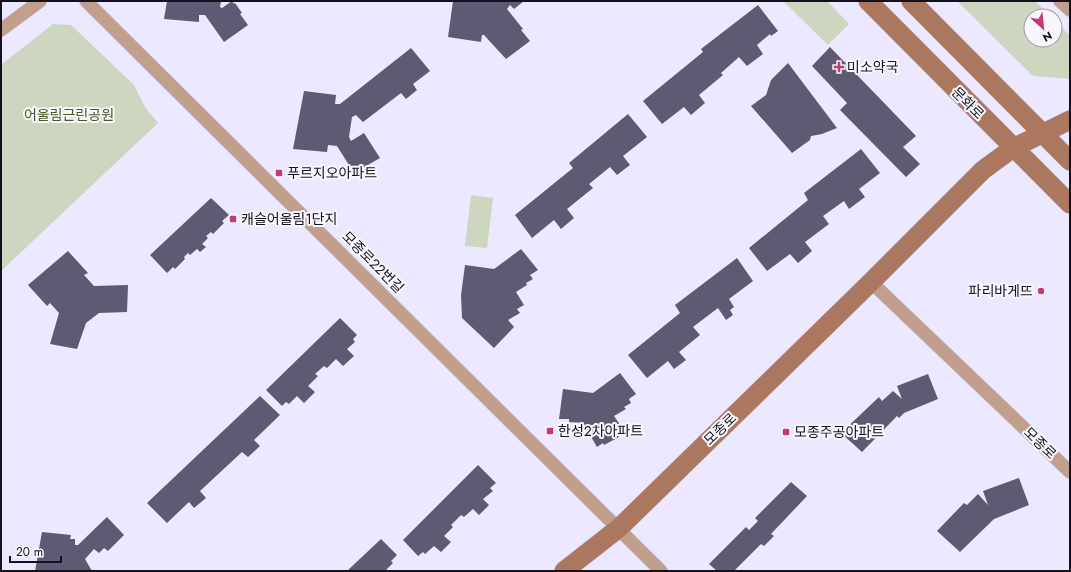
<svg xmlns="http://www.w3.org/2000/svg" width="1071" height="572" font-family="Jost,'Noto Sans KR',sans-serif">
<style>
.green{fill:#cdd6be}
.building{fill:#5f5a73}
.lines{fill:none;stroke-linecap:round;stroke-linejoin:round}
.street-casing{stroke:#c8c6db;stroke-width:14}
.secondary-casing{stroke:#c8c6db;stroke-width:20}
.street{stroke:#c29e8c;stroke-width:13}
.secondary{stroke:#ab775e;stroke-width:19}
.poi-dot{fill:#c43a73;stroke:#f8f7fd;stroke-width:1.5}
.labels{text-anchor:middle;stroke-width:4;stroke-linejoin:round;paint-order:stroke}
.poi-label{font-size:14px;fill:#13111b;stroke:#f8f7fd;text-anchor:start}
.street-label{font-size:14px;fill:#13111b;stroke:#f8f7fd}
.park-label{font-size:14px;fill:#495923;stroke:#f8f7fd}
</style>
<rect width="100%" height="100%" fill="#ebe8ff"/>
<!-- green -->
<g class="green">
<polygon points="783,1 827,1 849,24 828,45"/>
<polygon points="957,1 1035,1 1050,16 1031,16 1031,40 1055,40 1055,21 1070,36 1070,79 1033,76"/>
<polygon points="53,24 71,25 134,85 145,107 158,123 1,271 1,65"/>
<polygon points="471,195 493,198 487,248 465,246"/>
</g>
<!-- building -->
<g class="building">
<polygon points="167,1 221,1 220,7 222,8 232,1 234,4 235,3 242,13 240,14 248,25 224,42 205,15 199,15 199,22 164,19"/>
<polygon points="453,1 524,1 514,9 510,5 507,9 523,29 521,30 530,41 506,59 484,35 482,35 481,42 448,37"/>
<polygon points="758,5 778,31 771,36 770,34 757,45 763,54 747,66 739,57 721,73 723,75 699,95 705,103 691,115 684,107 662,124 643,101 703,52 701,49"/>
<polygon points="830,47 916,136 903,147 920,164 906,177 840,110 847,103 812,66"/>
<polygon points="411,48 430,71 413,84 417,90 406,99 401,93 363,122 356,115 352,117 349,137 351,141 364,133 380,158 354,173 337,146 328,145 327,152 293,149 304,91 336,95 335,104 340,104"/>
<polygon points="788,63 837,128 822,134 811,136 810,140 792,153 751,106 766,95 771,80"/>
<polygon points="628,114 647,137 623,156 630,165 617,175 610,167 589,184 593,188 567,209 574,218 561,229 554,220 532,238 515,215 573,168 569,163"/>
<polygon points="861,149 880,173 859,189 865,197 849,209 844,201 823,216 829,224 805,242 812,251 798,263 790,254 767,271 749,248 808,200 804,193"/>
<polygon points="211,198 229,215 222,221 224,223 213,234 211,232 206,236 208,238 202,244 206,247 200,252 197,249 190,255 188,253 184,257 185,259 175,269 173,267 167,273 150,255"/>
<polygon points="521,249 538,270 530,275 533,279 526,283 527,285 516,292 524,305 517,309 520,313 508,320 514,327 494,348 462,318 461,295 465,265 494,269"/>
<polygon points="68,251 88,273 84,275 94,286 128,285 127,312 99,313 86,323 77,349 50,344 59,313 50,303 47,306 28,285"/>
<polygon points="737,258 753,281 729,299 734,307 730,310 733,315 726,320 718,308 693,327 700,335 679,352 686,360 674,369 668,361 647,378 628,355 680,313 675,305"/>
<polygon points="340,318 357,335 353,339 355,342 347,349 354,356 343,366 336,359 327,368 324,366 315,374 318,376 308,386 315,392 304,403 297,396 289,404 286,402 282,406 266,390"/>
<polygon points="620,373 636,394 629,399 631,403 624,407 626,409 614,416 623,429 616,432 619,437 604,445 603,443 597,447 583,423 569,422 569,419 559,419 563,389 593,393"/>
<polygon points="928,374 938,399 904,413 899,418 897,416 862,452 841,433 879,397 882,401 893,391 902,399 897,386"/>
<polygon points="260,396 280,415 254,440 260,446 248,457 242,452 200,491 206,498 194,508 189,502 167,523 147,503"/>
<polygon points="478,465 496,483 490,488 493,491 483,499 489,505 479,515 473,509 464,517 461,515 451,525 453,527 444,536 451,542 441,552 434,546 425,554 423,552 418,556 403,540"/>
<polygon points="1019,478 1029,505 994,519 960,552 937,531 964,503 967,505 978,494 988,505 983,491"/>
<polygon points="791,482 807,496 771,534 774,536 764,546 761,544 734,571 717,571 709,564 746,527 749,530 758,521 755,518"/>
<polygon points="107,517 124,535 108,551 104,548 99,553 94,549 85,559 92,571 35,571 42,532 71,535 70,539 75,539 75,545 78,545"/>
<polygon points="381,539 397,555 391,561 393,563 385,571 347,571"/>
</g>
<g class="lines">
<defs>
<g id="street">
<polyline points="86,1 661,571"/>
<polyline points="1060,1 1070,10"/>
<polyline points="1,30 40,1"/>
<polyline points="871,282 1070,472"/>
</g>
<g id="secondary">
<polyline points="868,1 1070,204"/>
<polyline points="911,1 1070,161"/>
<polyline points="564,571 619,528 871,282 983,170 1013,148 1070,120"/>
</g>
</defs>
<!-- street casing -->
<use href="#street" class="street-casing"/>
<!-- secondary casing -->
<use href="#secondary" class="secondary-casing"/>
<!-- street -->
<use href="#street" class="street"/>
<!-- secondary -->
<use href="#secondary" class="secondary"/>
</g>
<!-- markers -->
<g class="poi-dot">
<path d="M837 61h4v4h4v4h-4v4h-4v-4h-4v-4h4z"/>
<rect x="275" y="169" width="8" height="8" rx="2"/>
<rect x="229" y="215" width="8" height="8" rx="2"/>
<circle cx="1041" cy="291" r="4"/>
<rect x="546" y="427" width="8" height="8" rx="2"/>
<rect x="782" y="428" width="8" height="8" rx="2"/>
</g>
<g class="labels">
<!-- poi labels -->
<g class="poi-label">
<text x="847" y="72">미소약국</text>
<text x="287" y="178">푸르지오아파트</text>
<text x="241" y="224">캐슬어울림1단지</text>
<text x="1033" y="296" text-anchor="end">파리바게뜨</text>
<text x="558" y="436">한성2차아파트</text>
<text x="794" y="437">모종주공아파트</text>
</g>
<!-- street labels -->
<g class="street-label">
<text transform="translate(968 103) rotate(45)" y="5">문화로</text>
<text transform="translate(373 262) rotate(45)" y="5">모종로22번길</text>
<text transform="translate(720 429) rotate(-44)" y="5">모종로</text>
<text transform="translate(1040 443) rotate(44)" y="5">모종로</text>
</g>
<!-- park labels -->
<g class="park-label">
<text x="69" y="120">어울림근린공원</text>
</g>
</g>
<!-- border -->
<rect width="1071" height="572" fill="none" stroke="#13111b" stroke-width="4"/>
<!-- north arrow -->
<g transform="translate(1043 28) rotate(153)"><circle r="19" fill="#f8f7fd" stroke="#9c9ba3"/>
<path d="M0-3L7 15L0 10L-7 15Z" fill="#c43a73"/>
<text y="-6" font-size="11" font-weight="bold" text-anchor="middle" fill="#13111b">N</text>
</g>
<!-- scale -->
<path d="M10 556v6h51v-6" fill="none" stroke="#13111b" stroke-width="2"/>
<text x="16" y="556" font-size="12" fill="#13111b" stroke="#f8f7fd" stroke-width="3" paint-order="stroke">20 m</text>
</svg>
